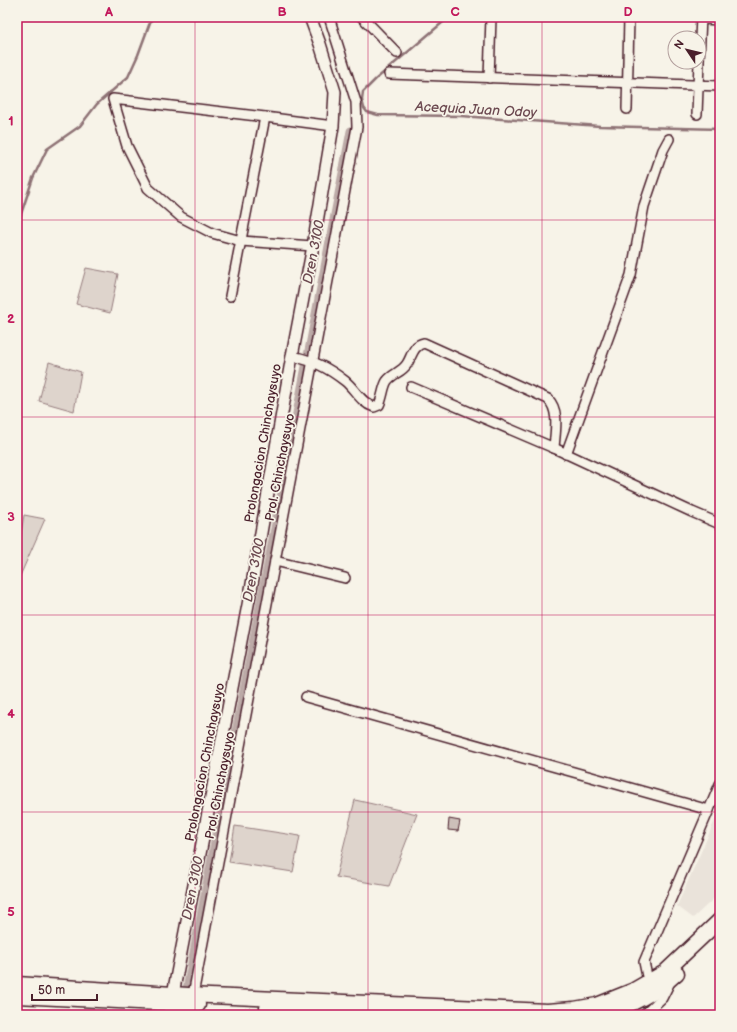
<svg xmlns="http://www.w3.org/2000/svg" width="737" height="1032" font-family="'Balsamiq Sans',sans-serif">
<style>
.built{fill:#eae3da}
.green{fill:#ded4cc;stroke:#947a7c}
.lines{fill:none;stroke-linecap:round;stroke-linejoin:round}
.stream{stroke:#8e7275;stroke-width:2.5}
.canal{stroke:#bcaaa7;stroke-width:9}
.building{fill:#ccbfb9;stroke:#4a1f2b}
.minor-casing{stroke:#4a1f2b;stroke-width:12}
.tertiary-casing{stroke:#4a1f2b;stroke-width:14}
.trunk-casing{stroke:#4a1f2b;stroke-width:17}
.minor{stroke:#f7f3e8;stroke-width:9}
.tertiary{stroke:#f7f3e8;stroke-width:11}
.trunk{stroke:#f7f3e8;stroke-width:14}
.grid{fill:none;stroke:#c2185b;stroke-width:1;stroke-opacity:0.55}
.labels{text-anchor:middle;stroke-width:3.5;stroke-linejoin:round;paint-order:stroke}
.street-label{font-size:13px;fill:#4a1f2b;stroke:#f7f3e8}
.water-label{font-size:14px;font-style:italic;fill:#6c4950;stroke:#f7f3e8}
.neatline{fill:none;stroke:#c2185b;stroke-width:1.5}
.grid-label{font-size:13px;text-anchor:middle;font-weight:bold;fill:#c2185b}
</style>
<rect width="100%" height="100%" fill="#f7f3e8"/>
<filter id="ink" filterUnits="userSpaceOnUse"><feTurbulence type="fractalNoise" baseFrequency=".025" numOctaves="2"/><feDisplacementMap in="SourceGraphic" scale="8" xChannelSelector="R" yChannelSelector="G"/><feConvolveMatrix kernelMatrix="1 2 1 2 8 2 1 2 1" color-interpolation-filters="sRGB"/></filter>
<g filter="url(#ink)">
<!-- built -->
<polygon class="built" points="720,809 720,893 693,918 677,906"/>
<!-- green -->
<g class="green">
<polygon points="86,268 118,274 110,313 76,304"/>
<polygon points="49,362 81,372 74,411 39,401"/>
<polygon points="24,515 45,519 20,576 17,575 17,559"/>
<polygon points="355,800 417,814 389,886 336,877"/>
<polygon points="235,826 300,836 293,872 229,862"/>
</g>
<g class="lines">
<!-- stream -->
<g class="stream">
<polyline points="449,17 376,79 363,92 362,100 364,108 367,112 378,115 461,116 600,126 720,129"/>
<polyline points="17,226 33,178 47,149 80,126 97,104 128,77 138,55 152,17"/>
</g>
<!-- canal -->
<polyline class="canal" points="182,1015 351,131"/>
</g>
<!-- building -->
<polygon class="building" points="449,819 460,821 458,831 448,830"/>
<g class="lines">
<defs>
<g id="minor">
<polyline points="362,17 397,53"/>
<polyline points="701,19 720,20"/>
<polyline points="699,60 701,17"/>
<polyline points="389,74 720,86"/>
<polyline points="489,78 491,17"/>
<polyline points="627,109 629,17"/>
<polyline points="697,114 699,62"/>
<polyline points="313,246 241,241 212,233 181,217 148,188 127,146 113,99 265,117 333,126"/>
<polyline points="230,296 265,117"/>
<path d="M 292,356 C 314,361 327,367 345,381 C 355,389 361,403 374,407 L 379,405 C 383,397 383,387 387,381 C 392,374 402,372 407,364 C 412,356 413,345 424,343 L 548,399 C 560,411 555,432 554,448"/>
<polyline points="411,387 554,448 692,512 720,524"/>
<polyline points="566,454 631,275 644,206 663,150 669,139"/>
<polyline points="275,561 345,578"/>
<polyline points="306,697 709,810"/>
<polyline points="648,981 644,962 720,784"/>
<polyline points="193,995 357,127 356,102 329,17"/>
<polyline points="644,1015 662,998 670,982"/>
</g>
<g id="tertiary">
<polyline points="173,994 252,584 292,356 313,246 333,126 335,92 320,44 310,17"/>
<polyline points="169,1015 171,1004"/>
</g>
<g id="trunk">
<polyline points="17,984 188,995 547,1011 574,1009 597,1005 632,991 665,972 720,920"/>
<polyline points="17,996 198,1005"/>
<polyline points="267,1008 404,1015"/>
<path d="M 601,1015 C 628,1007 656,993 677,973"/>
</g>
</defs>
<!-- minor casing -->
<use href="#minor" class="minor-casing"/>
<!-- tertiary casing -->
<use href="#tertiary" class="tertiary-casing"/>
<!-- trunk casing -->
<use href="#trunk" class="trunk-casing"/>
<!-- minor -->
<use href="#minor" class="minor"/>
<!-- tertiary -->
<use href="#tertiary" class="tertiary"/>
<!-- trunk -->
<use href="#trunk" class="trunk"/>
</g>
</g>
<!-- grid -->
<path class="grid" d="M 195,17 L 195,1015M 368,17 L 368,1015M 542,17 L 542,1015M 17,220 L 720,220M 17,417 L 720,417M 17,615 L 720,615M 17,812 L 720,812"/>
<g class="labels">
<!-- street labels -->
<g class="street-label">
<text transform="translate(262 443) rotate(-80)" y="5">Prolongacion Chinchaysuyo</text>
<text transform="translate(279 467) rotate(-79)" y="5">Prol. Chinchaysuyo</text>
<text transform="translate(204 762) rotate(-79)" y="5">Prolongacion Chinchaysuyo</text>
<text transform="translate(219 785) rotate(-79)" y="5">Prol. Chinchaysuyo</text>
</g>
<!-- water labels -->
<g class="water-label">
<text transform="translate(476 109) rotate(3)" y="5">Acequia Juan Odoy</text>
<text transform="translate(313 252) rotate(-79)" y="5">Dren 3100</text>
<text transform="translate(253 570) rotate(-79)" y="5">Dren 3100</text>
<text transform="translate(192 888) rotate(-79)" y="5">Dren 3100</text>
</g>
</g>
<!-- margin -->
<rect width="737" height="1032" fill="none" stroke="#f7f3e8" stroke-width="44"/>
<!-- north arrow -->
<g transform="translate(687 50) rotate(305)"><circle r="19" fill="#f7f3e8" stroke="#b29e9c"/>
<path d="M0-3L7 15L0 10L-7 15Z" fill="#4a1f2b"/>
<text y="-6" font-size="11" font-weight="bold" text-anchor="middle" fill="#4a1f2b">N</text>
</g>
<!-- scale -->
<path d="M32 994v6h65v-6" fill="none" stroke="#4a1f2b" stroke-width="2"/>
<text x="38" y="994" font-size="12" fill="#4a1f2b" stroke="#f7f3e8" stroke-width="3" paint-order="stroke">50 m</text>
<rect x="22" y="22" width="693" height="988" class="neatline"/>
<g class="grid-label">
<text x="109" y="16">A</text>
<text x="282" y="16">B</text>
<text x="455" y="16">C</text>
<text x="628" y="16">D</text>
<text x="11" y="125">1</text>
<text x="11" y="323">2</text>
<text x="11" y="521">3</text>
<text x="11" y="718">4</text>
<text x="11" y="916">5</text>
</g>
</svg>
